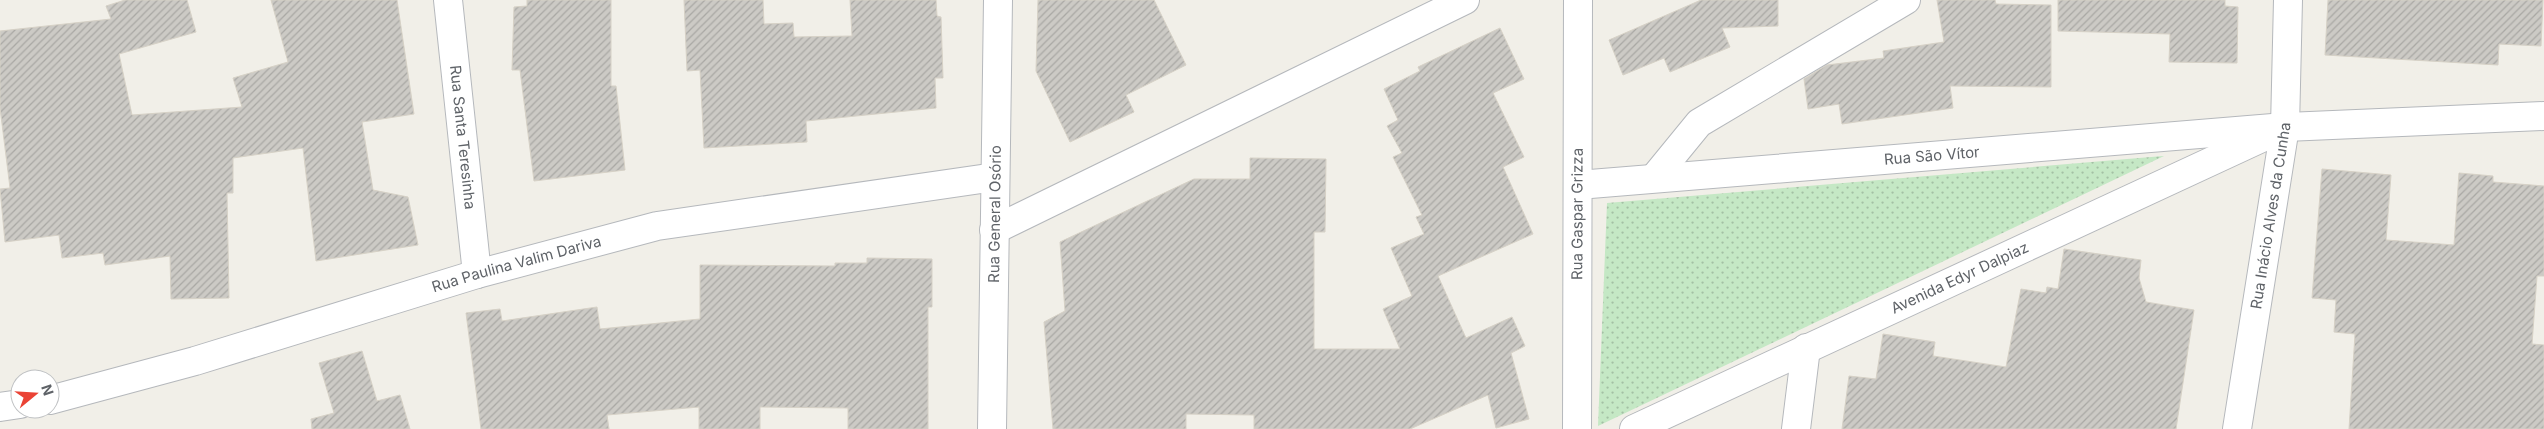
<svg xmlns="http://www.w3.org/2000/svg" width="2544" height="429" font-family="Inter,sans-serif">
<style>
.park{fill:url(#park-dots)}
.building{fill:url(#building-hatch);stroke:#d6d1c6}
.lines{fill:none;stroke-linecap:round;stroke-linejoin:round}
.minor-casing{stroke:#b5b8bc;stroke-width:30}
.minor{stroke:#fff;stroke-width:28}
.labels{text-anchor:middle;stroke-width:4;stroke-linejoin:round;paint-order:stroke}
.street-label{font-size:15px;fill:#5f6368;stroke:#fff}
</style>
<defs>
<pattern id="park-dots" width="8" height="8" patternUnits="userSpaceOnUse" patternTransform="scale(1.25)"><rect width="8" height="8" fill="#c5e8c5"/><path d="M2 2h.1M6 6h.1" fill="none" stroke="#a3c0a4" stroke-width="1.8" stroke-linecap="round"/></pattern>
<pattern id="building-hatch" width="6" height="6" patternUnits="userSpaceOnUse" patternTransform="scale(1.25)"><rect width="6" height="6" fill="#cccac5"/><path d="M-1 1l2-2M0 6l6-6M5 7l2-2" fill="none" stroke="#a9a8a4"/></pattern>
</defs>
<rect width="100%" height="100%" fill="#f1efe8"/>
<!-- park -->
<polygon class="park" points="2163,156 2164,156 1598,426 1607,203"/>
<!-- building -->
<g class="building">
<polygon points="125,0 187,0 196,32 119,54 132,115 242,107 233,78 288,62 271,0 397,0 414,114 362,122 373,190 408,197 418,245 316,261 303,148 233,158 233,193 227,193 229,298 171,299 170,256 105,265 103,253 62,258 59,235 5,242 0,189 10,188 0,108 0,31 111,19 106,6"/>
<polygon points="527,0 611,0 611,86 616,86 625,170 534,181 520,70 512,70 514,7 527,6"/>
<polygon points="684,0 763,0 764,24 793,23 794,37 852,36 850,0 936,0 937,16 941,17 943,78 935,78 936,108 806,121 807,142 704,148 700,70 687,71"/>
<polygon points="1038,0 1154,0 1186,65 1126,95 1134,112 1070,142 1036,71"/>
<polygon points="1701,0 1778,0 1778,26 1722,28 1730,47 1670,72 1664,58 1623,75 1609,40"/>
<polygon points="1937,0 1995,0 1996,4 2051,5 2051,87 1950,86 1953,108 1842,124 1839,104 1808,109 1804,79 1827,65 1884,58 1883,51 1944,42"/>
<polygon points="2058,0 2225,0 2225,6 2238,7 2237,63 2169,62 2170,34 2058,31"/>
<polygon points="2328,0 2543,0 2541,46 2499,44 2498,65 2325,55"/>
<polygon points="1500,28 1524,79 1493,93 1524,157 1503,167 1533,234 1438,276 1466,338 1512,317 1525,346 1511,353 1529,419 1496,428 1488,395 1410,429 1254,429 1254,415 1186,414 1186,429 1053,429 1044,322 1065,311 1060,242 1194,179 1250,179 1250,158 1326,159 1325,232 1314,232 1314,349 1400,349 1383,309 1412,296 1391,248 1424,234 1416,217 1422,215 1393,157 1402,153 1387,126 1398,120 1384,89 1420,71 1418,67"/>
<polygon points="2322,169 2391,175 2386,240 2454,245 2459,173 2493,176 2493,182 2544,186 2544,276 2537,276 2532,344 2544,345 2544,429 2349,429 2355,334 2334,332 2336,300 2312,298"/>
<polygon points="2064,249 2141,260 2139,278 2146,302 2194,310 2176,429 1842,429 1849,376 1876,379 1883,334 1935,342 1933,356 2006,367 2021,289 2046,293 2047,287 2058,289"/>
<polygon points="867,258 932,259 932,307 928,307 928,429 848,429 848,408 760,407 760,429 699,429 699,407 607,415 609,429 481,429 466,313 500,309 502,321 597,307 600,329 700,319 700,265 835,266 835,263 867,263"/>
<polygon points="362,351 377,401 400,395 410,429 312,429 311,419 334,413 319,363"/>
</g>
<g class="lines">
<defs>
<g id="minor">
<path id="s1" d="M 448,0 L 477,274"/>
<polyline points="1654,178 1699,123 1906,0"/>
<path id="s2" d="M 1578,185 L 2285,127 L 2544,116"/>
<polyline points="994,230 1465,0"/>
<path id="s3" d="M 50,400 L 195,361 L 477,274 L 657,226 L 995,177"/>
<polyline points="0,407 20,404"/>
<path id="s4" d="M 992,429 L 998,0"/>
<path id="s5" d="M 1577,429 L 1578,0"/>
<path id="s6" d="M 1634,429 L 2268,135"/>
<polyline points="1796,429 1806,348"/>
<path id="s7" d="M 2237,429 L 2285,127 L 2288,0"/>
</g>
</defs>
<!-- minor casing -->
<use href="#minor" class="minor-casing"/>
<!-- minor -->
<use href="#minor" class="minor"/>
</g>
<g class="labels">
<!-- street labels -->
<g class="street-label">
<text dy="5" stroke="none"><textPath href="#s1" startOffset="138">Rua Santa Teresinha</textPath></text>
<text dy="5" stroke="none"><textPath href="#s2" startOffset="355">Rua São Vítor</textPath></text>
<text dy="5" stroke="none"><textPath href="#s4" startOffset="215">Rua General Osório</textPath></text>
<text dy="5" stroke="none"><textPath href="#s5" startOffset="215">Rua Gaspar Grizza</textPath></text>
<text dy="5" stroke="none"><textPath href="#s7" startOffset="216">Rua Inácio Alves da Cunha</textPath></text>
<text dy="5" stroke="none"><textPath href="#s3" startOffset="486">Rua Paulina Valim Dariva</textPath></text>
<text dy="5" stroke="none"><textPath href="#s6" startOffset="359">Avenida Edyr Dalpiaz</textPath></text>
</g>
</g>
<!-- north arrow -->
<g transform="translate(35 394) rotate(72)"><circle r="24" fill="#ffffff" stroke="#bfc1c3"/>
<path d="M0-4L9 19L0 12L-9 19Z" fill="#ea4335"/>
<text y="-8" font-size="14" font-weight="bold" text-anchor="middle" fill="#5f6368">N</text>
</g>
</svg>
